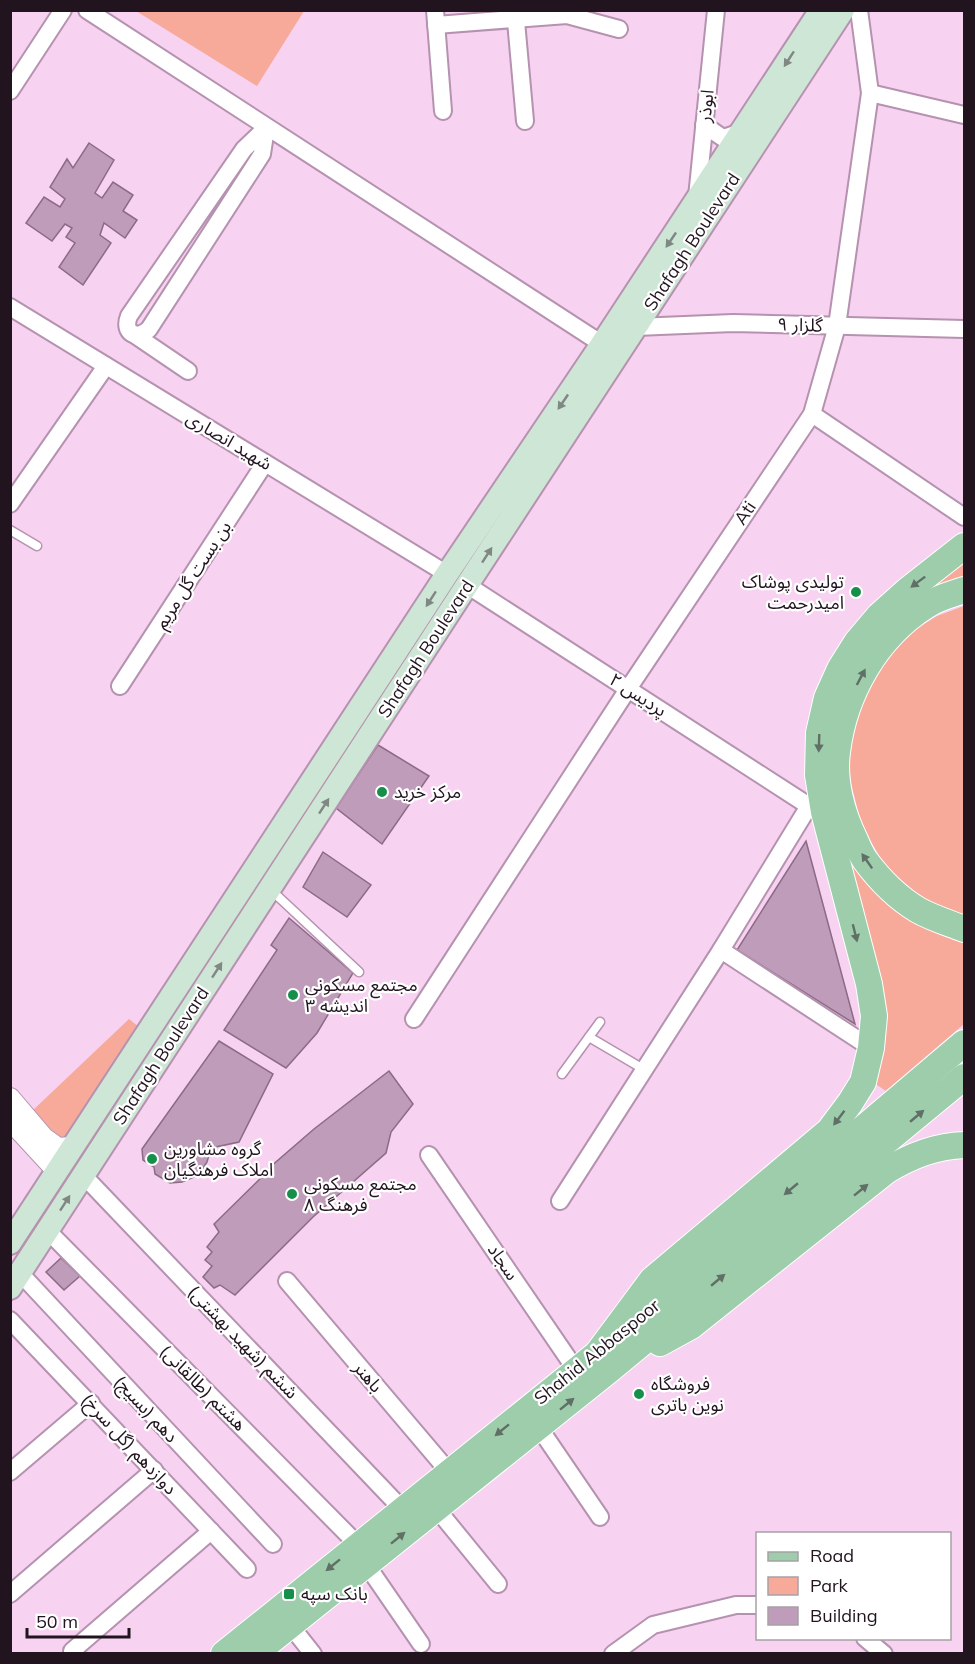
<svg xmlns="http://www.w3.org/2000/svg" width="975" height="1664" font-family="Mulish,'Noto Sans Arabic',sans-serif">
<style>
.green{fill:#f8aa9a}
.building{fill:#bf9cb9;stroke:#8b6b86;stroke-width:1.5}
.lines{fill:none;stroke-linecap:round;stroke-linejoin:round}
.service-casing{stroke:#b592af;stroke-width:11}
.minor-casing{stroke:#b592af;stroke-width:20}
.tertiary-casing{stroke:#b592af;stroke-width:22}
.secondary-casing{stroke:#b592af;stroke-width:26}
.primary-casing{stroke:#fff;stroke-width:28}
.service{stroke:#fff;stroke-width:8}
.minor{stroke:#fff;stroke-width:16}
.tertiary{stroke:#fff;stroke-width:20}
.secondary{stroke:#cee6d5;stroke-width:22}
.primary{stroke:#9ecdac;stroke-width:26}
.oneway{fill:#808883}
.oneway2{fill:#607066}
.poi-dot{fill:#168f4a;stroke:#fff;stroke-width:2}
.labels{text-anchor:middle;stroke-width:4.5;stroke-linejoin:round;paint-order:stroke}
.street-label{font-size:18px;fill:#21141f;stroke:#fff}
.poi-label{font-size:18px;fill:#21141f;stroke:#fff;text-anchor:start}
</style>
<rect width="100%" height="100%" fill="#f7d2f1"/>
<!-- green -->
<g class="green">
<polygon points="136,11 304,11 257,86"/>
<polygon points="964,561 964,581 928,589"/>
<polygon points="964,606 964,915 928,903 886,867 862,827 851,783 848,750 860,704 876,671 903,637 937,616"/>
<polygon points="837,818 857,865 964,940 964,1024 886,1091 871,1081"/>
<polygon points="129,1019 144,1031 68,1144 31,1112"/>
</g>
<!-- building -->
<g class="building">
<polygon points="89,143 114,160 95,193 102,198 113,182 133,195 123,211 137,220 125,238 104,223 100,235 111,243 83,285 59,267 75,243 66,237 72,228 65,224 52,241 26,223 44,197 60,207 65,199 50,187 67,159 73,168"/>
<polygon points="378,745 429,776 382,844 336,808"/>
<polygon points="806,841 855,1024 737,950"/>
<polygon points="323,852 371,885 347,917 303,887"/>
<polygon points="289,918 353,973 317,1033 286,1068 224,1030 277,950 271,945"/>
<polygon points="219,1041 273,1074 239,1142 211,1148 207,1162 199,1175 182,1182 170,1183 155,1174 154,1167 143,1160 142,1149"/>
<polygon points="389,1071 413,1104 391,1132 386,1153 313,1217 235,1295 220,1285 214,1288 203,1277 212,1266 205,1260 212,1252 207,1247 219,1232 214,1224 268,1171 269,1168 314,1129"/>
<polygon points="61,1258 80,1276 64,1290 46,1272"/>
</g>
<g class="lines">
<defs>
<g id="service">
<polyline points="10,530 37,546"/>
<polyline points="270,889 359,972"/>
<polyline points="589,1037 645,1070"/>
<polyline points="562,1074 600,1022"/>
</g>
<g id="minor">
<polyline points="87,10 602,344"/>
<polyline points="435,10 443,111"/>
<polyline points="515,10 525,121"/>
<polyline points="436,25 567,15 619,29"/>
<polyline points="10,91 63,10"/>
<polyline points="870,93 964,115"/>
<polyline points="704,125 723,138 741,132"/>
<path d="M 266,128 L 262,154 L 149,329 C 137,341 122,333 129,316 L 244,149 Z"/>
<polyline points="697,197 716,10"/>
<polyline points="10,307 447,574"/>
<polyline points="636,327 733,323 964,329"/>
<polyline points="132,333 188,371"/>
<polyline points="812,414 964,517"/>
<polyline points="10,504 106,366"/>
<polyline points="467,585 809,806 721,950 871,1048"/>
<polyline points="120,686 265,463"/>
<polyline points="414,1019 628,689 812,414 837,326 870,93 859,10"/>
<polyline points="429,1155 576,1370"/>
<polyline points="83,1175 402,1509"/>
<polyline points="560,1201 721,950"/>
<polyline points="47,1230 358,1545"/>
<polyline points="20,1273 273,1544"/>
<polyline points="287,1281 449,1472"/>
<polyline points="10,1320 247,1569"/>
<polyline points="538,1426 600,1517"/>
<polyline points="10,1472 91,1403"/>
<polyline points="436,1508 498,1584"/>
<polyline points="366,1564 421,1644"/>
<polyline points="10,1594 154,1470"/>
<polyline points="290,1625 313,1654"/>
<polyline points="865,1638 884,1654"/>
<polyline points="72,1651 211,1531"/>
<polyline points="613,1654 653,1625 736,1605 758,1605"/>
</g>
<g id="tertiary">
<polyline points="10,1098 44,1138 58,1148 72,1147"/>
<polyline points="10,1120 57,1171"/>
</g>
<g id="secondary">
<polyline points="10,1243 447,574 602,344 821,10"/>
<polyline points="10,1288 467,585 843,10"/>
</g>
<g id="primary">
<path d="M 964,590 C 952,594 937,598 927,605 C 876,637 844,694 837,752 C 833,781 842,814 855,840 C 858,847 861,854 865,860 C 879,879 898,898 918,910 C 932,918 949,923 964,929"/>
<path d="M 660,1343 L 691,1326 L 886,1171 C 910,1156 936,1146 964,1145"/>
<polyline points="597,1354 652,1280 829,1131 850,1103 863,1082 871,1048 874,1016 869,984 824,812 818,775 819,733 827,698 840,669 857,642 879,616 908,590 964,546"/>
<polyline points="224,1654 597,1354 964,1043"/>
<polyline points="254,1654 609,1370 964,1077"/>
</g>
</defs>
<!-- service casing -->
<use href="#service" class="service-casing"/>
<!-- minor casing -->
<use href="#minor" class="minor-casing"/>
<!-- tertiary casing -->
<use href="#tertiary" class="tertiary-casing"/>
<!-- secondary casing -->
<use href="#secondary" class="secondary-casing"/>
<!-- primary casing -->
<use href="#primary" class="primary-casing"/>
<!-- service -->
<use href="#service" class="service"/>
<!-- minor -->
<use href="#minor" class="minor"/>
<!-- tertiary -->
<use href="#tertiary" class="tertiary"/>
<!-- secondary -->
<use href="#secondary" class="secondary"/>
<!-- primary -->
<use href="#primary" class="primary"/>
</g>
<!-- one-way arrows -->
<defs><path id="oneway-solid" d="M-6-.8H1V-3.2L6.5 0L1 3.2V.8H-6Z" transform="scale(1.5)"/></defs>
<g class="oneway">
<use href="#oneway-solid" transform="translate(789 59) rotate(123)"/>
<use href="#oneway-solid" transform="translate(671 240) rotate(124)"/>
<use href="#oneway-solid" transform="translate(563 402) rotate(124)"/>
<use href="#oneway-solid" transform="translate(487 555) rotate(-57)"/>
<use href="#oneway-solid" transform="translate(431 599) rotate(123)"/>
<use href="#oneway-solid" transform="translate(324 806) rotate(-57)"/>
<use href="#oneway-solid" transform="translate(217 970) rotate(-57)"/>
<use href="#oneway-solid" transform="translate(65 1203) rotate(-57)"/>
</g>
<g class="oneway2">
<use href="#oneway-solid" transform="translate(918 582) rotate(143)"/>
<use href="#oneway-solid" transform="translate(861 677) rotate(-62)"/>
<use href="#oneway-solid" transform="translate(819 743) rotate(92)"/>
<use href="#oneway-solid" transform="translate(867 861) rotate(-125)"/>
<use href="#oneway-solid" transform="translate(855 933) rotate(76)"/>
<use href="#oneway-solid" transform="translate(917 1116) rotate(-40)"/>
<use href="#oneway-solid" transform="translate(839 1118) rotate(127)"/>
<use href="#oneway-solid" transform="translate(791 1189) rotate(140)"/>
<use href="#oneway-solid" transform="translate(861 1190) rotate(-39)"/>
<use href="#oneway-solid" transform="translate(718 1280) rotate(-40)"/>
<use href="#oneway-solid" transform="translate(567 1404) rotate(-39)"/>
<use href="#oneway-solid" transform="translate(502 1430) rotate(141)"/>
<use href="#oneway-solid" transform="translate(398 1538) rotate(-39)"/>
<use href="#oneway-solid" transform="translate(333 1565) rotate(141)"/>
</g>
<!-- markers -->
<g class="poi-dot">
<circle cx="856" cy="592" r="6"/>
<circle cx="382" cy="792" r="6"/>
<circle cx="293" cy="995" r="6"/>
<circle cx="152" cy="1159" r="6"/>
<circle cx="292" cy="1194" r="6"/>
<circle cx="639" cy="1394" r="6"/>
<rect x="283" y="1588" width="12" height="12" rx="3"/>
</g>
<g class="labels">
<!-- street labels -->
<g class="street-label">
<text transform="translate(706 106) rotate(-84)" y="6">ابوذر</text>
<text transform="translate(692 242) rotate(-57)" y="6">Shafagh Boulevard</text>
<text transform="translate(800 325) rotate(2)" y="6">گلزار ۹</text>
<text transform="translate(229 441) rotate(31)" y="6">شهید انصاری</text>
<text transform="translate(745 513) rotate(-56)" y="6">Ati</text>
<text transform="translate(193 575) rotate(-57)" y="6">بن بست گل مریم</text>
<text transform="translate(426 649) rotate(-57)" y="6">Shafagh Boulevard</text>
<text transform="translate(638 695) rotate(33)" y="6">پردیس ۲</text>
<text transform="translate(161 1056) rotate(-57)" y="6">Shafagh Boulevard</text>
<text transform="translate(503 1262) rotate(56)" y="6">سجاد</text>
<text transform="translate(243 1342) rotate(46)" y="6">ششم (شهید بهشتی)</text>
<text transform="translate(597 1352) rotate(-39)" y="6">Shahid Abbaspoor</text>
<text transform="translate(368 1377) rotate(50)" y="6">باهنر</text>
<text transform="translate(203 1388) rotate(45)" y="6">هشتم (طالقانی)</text>
<text transform="translate(146 1409) rotate(47)" y="6">دهم (بسیج)</text>
<text transform="translate(129 1444) rotate(47)" y="6">دوازدهم (گل سرخ)</text>
</g>
<!-- poi labels -->
<g class="poi-label">
<text x="844" y="588" text-anchor="end">تولیدی پوشاک<tspan x="844" dy="21">امیدرحمت</tspan></text>
<text x="394" y="798">مرکز خرید</text>
<text x="305" y="991">مجتمع مسکونی<tspan x="305" dy="21">اندیشه ۳</tspan></text>
<text x="164" y="1155">گروه مشاورین<tspan x="164" dy="21">املاک فرهنگیان</tspan></text>
<text x="304" y="1190">مجتمع مسکونی<tspan x="304" dy="21">فرهنگ ۸</tspan></text>
<text x="651" y="1390">فروشگاه<tspan x="651" dy="21">نوین باتری</tspan></text>
<text x="301" y="1600">بانک سپه</text>
</g>
</g>
<!-- border -->
<rect width="975" height="1664" fill="none" stroke="#21141f" stroke-width="24"/>
<!-- legend -->
<rect x="756" y="1532" width="195" height="108" fill="#ffffff" stroke="#a6a1a5" stroke-width="1.5"/>
<rect x="768" y="1552" width="30" height="9" fill="#9ecdac" stroke="#a6a1a5" stroke-width="1.5"/>
<text x="810" y="1562" font-size="18" fill="#21141f">Road</text>
<rect x="768" y="1577" width="30" height="18" fill="#f8aa9a" stroke="#a6a1a5" stroke-width="1.5"/>
<text x="810" y="1592" font-size="18" fill="#21141f">Park</text>
<rect x="768" y="1607" width="30" height="18" fill="#bf9cb9" stroke="#a6a1a5" stroke-width="1.5"/>
<text x="810" y="1622" font-size="18" fill="#21141f">Building</text>
<!-- scale -->
<path d="M27 1628v9h102v-9" fill="none" stroke="#21141f" stroke-width="3"/>
<text x="36" y="1628" font-size="18" fill="#21141f" stroke="#ffffff" stroke-width="4.5" paint-order="stroke">50 m</text>
</svg>
